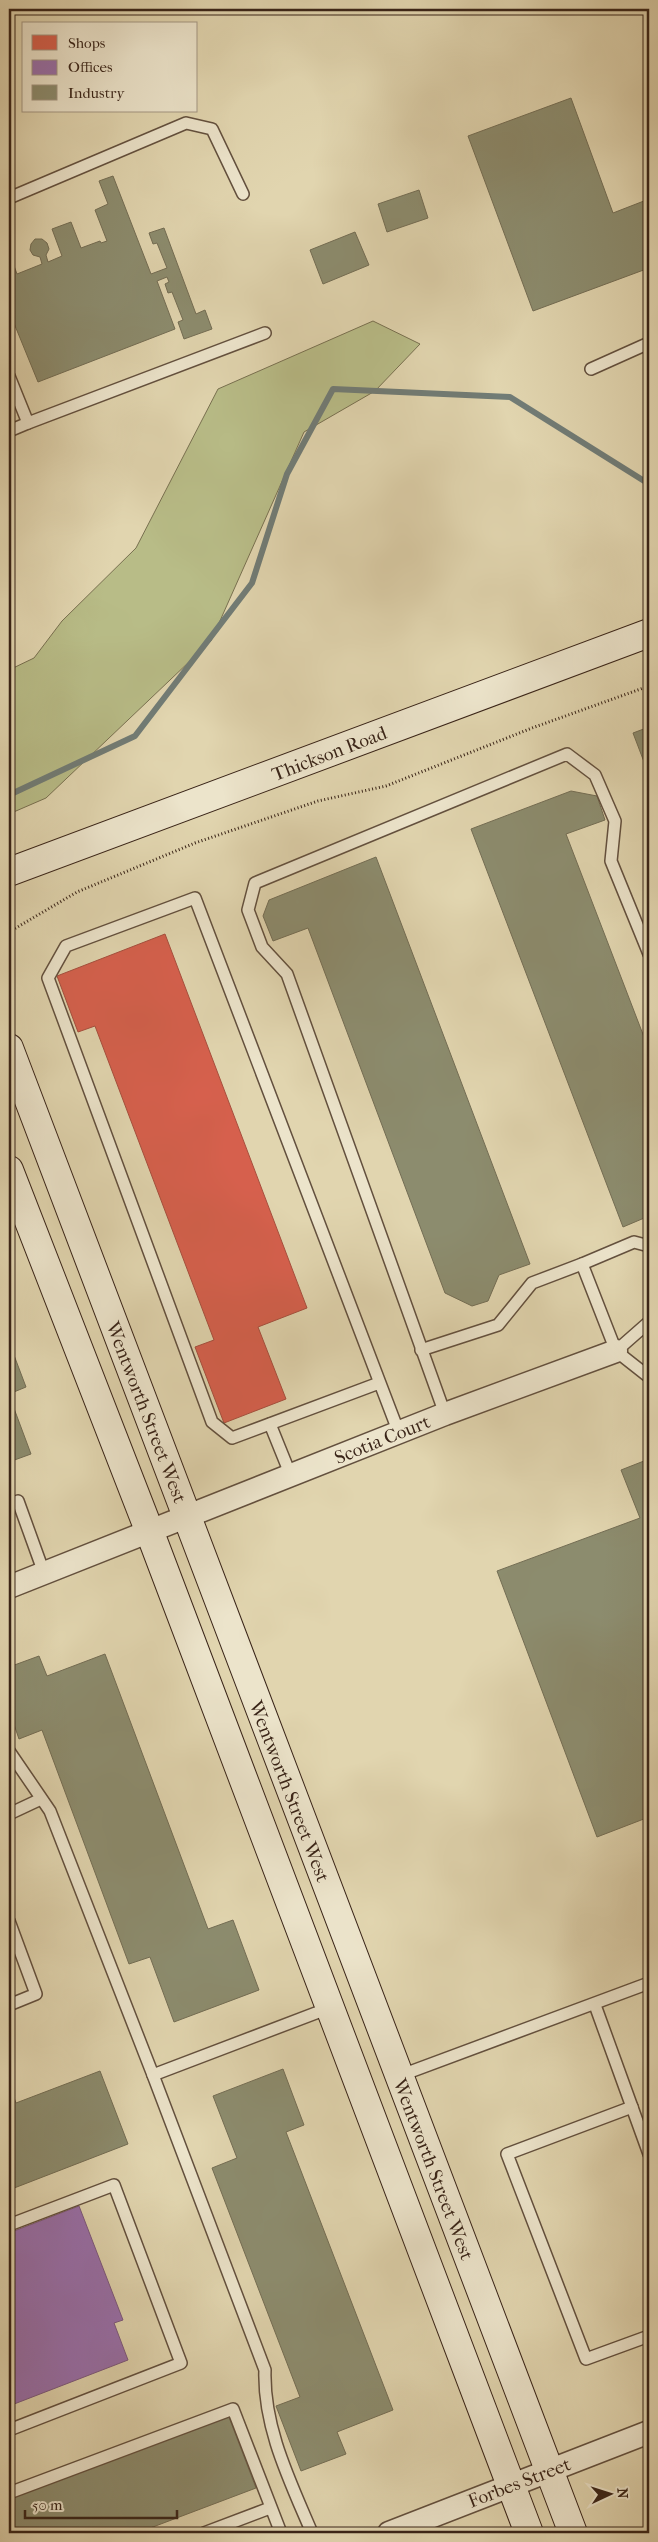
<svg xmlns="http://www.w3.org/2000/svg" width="658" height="2542" font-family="'IM FELL French Canon',serif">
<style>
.green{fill:#b8bc87;stroke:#787050}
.shops{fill:#d6604d;stroke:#a74e3d}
.offices{fill:#9970ab;stroke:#7c597f}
.industry{fill:#8c8c6e;stroke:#736d54}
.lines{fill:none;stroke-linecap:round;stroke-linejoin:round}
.stream{stroke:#717c76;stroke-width:6}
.lane-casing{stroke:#63503e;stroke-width:14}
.street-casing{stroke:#63503e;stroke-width:25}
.secondary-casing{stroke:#392418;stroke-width:30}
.path{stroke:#392418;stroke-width:3;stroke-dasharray:1 2.5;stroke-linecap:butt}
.lane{stroke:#ece4cb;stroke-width:11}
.street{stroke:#ece4cb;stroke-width:22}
.secondary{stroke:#ece4cb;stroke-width:28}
.labels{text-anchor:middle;stroke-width:5;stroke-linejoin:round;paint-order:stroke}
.street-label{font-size:19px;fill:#392418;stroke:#ece4cb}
</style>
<rect width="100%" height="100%" fill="#e1d5af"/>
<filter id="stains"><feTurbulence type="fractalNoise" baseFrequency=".004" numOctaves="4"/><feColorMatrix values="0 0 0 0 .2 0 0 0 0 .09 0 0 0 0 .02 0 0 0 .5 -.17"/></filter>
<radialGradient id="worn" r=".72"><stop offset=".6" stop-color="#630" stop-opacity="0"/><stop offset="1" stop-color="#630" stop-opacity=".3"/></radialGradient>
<!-- green -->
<polygon class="green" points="373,321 420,344 375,391 304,432 211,641 46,798 9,814 9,670 34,658 62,621 136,548 218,389"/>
<!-- shops -->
<polygon class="shops" points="165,934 307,1308 258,1327 286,1399 224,1423 195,1347 214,1340 95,1026 78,1032 57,976"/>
<!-- offices -->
<polygon class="offices" points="79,2206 123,2320 114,2323 128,2360 9,2406 9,2233"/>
<!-- industry -->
<g class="industry">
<polygon points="571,98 613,213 649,199 649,268 533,311 468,136"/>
<polygon points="113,176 151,274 167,268 157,243 153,244 149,233 164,228 196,314 205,310 212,329 184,339 178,322 183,320 172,292 168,293 165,284 169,282 167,277 157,281 175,329 38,382 9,311 9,252 17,274 42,264 40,257 33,255 30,250 31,244 35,239 42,239 47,243 49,249 46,255 48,262 62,256 52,229 71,222 81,248 100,241 101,243 107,241 95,210 108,204 99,181"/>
<polygon points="419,190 428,218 387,232 378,204"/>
<polygon points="355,232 369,265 323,284 310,250"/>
<polygon points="649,727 649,775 633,733"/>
<polygon points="571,791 597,796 605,820 566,834 649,1050 649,1216 623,1227 471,829"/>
<polygon points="376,857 530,1264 499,1275 488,1301 472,1306 445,1293 308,928 273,941 263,916 269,900"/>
<polygon points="9,1342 26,1387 9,1394"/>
<polygon points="9,1395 31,1454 9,1462"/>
<polygon points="649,1459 649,1817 597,1837 497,1571 640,1518 621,1470"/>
<polygon points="105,1654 208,1929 233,1920 259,1990 174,2022 150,1957 129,1964 42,1730 19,1739 9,1710 9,1667 39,1656 47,1676"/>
<polygon points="283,2069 304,2125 286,2132 393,2410 337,2432 346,2454 301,2471 276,2406 300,2397 212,2168 237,2158 213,2096"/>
<polygon points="100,2071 128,2144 9,2190 9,2084 16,2103"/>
<polygon points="227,2412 256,2488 137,2533 9,2533 9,2496"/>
</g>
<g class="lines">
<!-- stream -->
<polyline class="stream" points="9,795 135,736 252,583 287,474 333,389 510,397 649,484"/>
<defs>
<g id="lane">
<polyline points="9,198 186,123 212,129 243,194"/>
<polyline points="591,369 649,343"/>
<polyline points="9,376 28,423 265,333"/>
<polyline points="9,431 28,423"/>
<polyline points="582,1264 634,1242 649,1246"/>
<polyline points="421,1350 498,1325 532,1283 582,1264 616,1351 649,1377"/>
<polyline points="616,1351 649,1322"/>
<polyline points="379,1383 232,1438 212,1422 48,978 66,946 195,898 399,1433"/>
<polyline points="445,1414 287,974 262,947 248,910 255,883 567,754 595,775 615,821 611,861 649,954"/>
<polyline points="270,1424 291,1476"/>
<polyline points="18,1501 44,1573"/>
<polyline points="9,1751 50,1811 153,2075 329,2008"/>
<polyline points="9,1814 41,1799"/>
<polyline points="9,1921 36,1994 9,2005"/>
<polyline points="595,2005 649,2154"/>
<path d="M 153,2075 L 265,2370 C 263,2427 290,2481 312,2533"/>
<polyline points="399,2076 649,1983"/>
<polyline points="632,2107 507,2154 586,2359 649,2336"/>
<polyline points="9,2225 114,2185 181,2363 9,2430"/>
<polyline points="9,2493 233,2409 281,2533"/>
<polyline points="204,2533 270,2508"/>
</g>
<g id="street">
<polyline points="9,1587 445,1414 616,1351"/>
<polyline points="389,2533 649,2432"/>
</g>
<g id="secondary">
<polyline points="9,872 649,633"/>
<polyline points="9,1048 573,2533"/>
<polyline points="9,1170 149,1530 529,2533"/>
</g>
</defs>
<!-- lane casing -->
<use href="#lane" class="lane-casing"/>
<!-- street casing -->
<use href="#street" class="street-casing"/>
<!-- secondary casing -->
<use href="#secondary" class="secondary-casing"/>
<!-- path -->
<polyline class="path" points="9,932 77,892 195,843 318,801 386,786 532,728 649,686"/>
<!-- lane -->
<use href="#lane" class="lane"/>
<!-- street -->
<use href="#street" class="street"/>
<!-- secondary -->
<use href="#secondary" class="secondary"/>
</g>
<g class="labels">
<!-- street labels -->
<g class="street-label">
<text transform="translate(329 753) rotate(-21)" y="7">Thickson Road</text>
<text transform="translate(147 1412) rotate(69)" y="7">Wentworth Street West</text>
<text transform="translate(382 1439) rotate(-22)" y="7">Scotia Court</text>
<text transform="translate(290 1791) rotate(69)" y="7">Wentworth Street West</text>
<text transform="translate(434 2169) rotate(69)" y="7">Wentworth Street West</text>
<text transform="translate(519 2482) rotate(-21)" y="7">Forbes Street</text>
</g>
</g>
<!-- margin -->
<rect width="658" height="2542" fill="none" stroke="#e1d5af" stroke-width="30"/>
<rect x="10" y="10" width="638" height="2522" fill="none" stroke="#392418" stroke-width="2.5"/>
<rect x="15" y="15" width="628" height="2512" fill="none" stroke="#392418"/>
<!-- legend -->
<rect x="22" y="22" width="175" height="90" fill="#ece4cb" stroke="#a49783"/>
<rect x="32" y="35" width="25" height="15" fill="#d6604d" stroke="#a49783"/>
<text x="68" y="48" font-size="15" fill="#392418">Shops</text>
<rect x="32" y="60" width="25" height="15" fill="#9970ab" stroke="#a49783"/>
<text x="68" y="72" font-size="15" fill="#392418">Offices</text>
<rect x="32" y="85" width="25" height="15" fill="#8c8c6e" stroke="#a49783"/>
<text x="68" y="98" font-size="15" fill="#392418">Industry</text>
<!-- north arrow -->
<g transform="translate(610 2494) rotate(86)" stroke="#ece4cb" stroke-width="4" paint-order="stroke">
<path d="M0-4L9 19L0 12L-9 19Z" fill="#392418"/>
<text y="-8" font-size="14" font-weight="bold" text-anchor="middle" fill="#392418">N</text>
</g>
<!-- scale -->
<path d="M25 2510v8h152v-8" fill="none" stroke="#392418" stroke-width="2.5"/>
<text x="32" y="2510" font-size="15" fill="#392418" stroke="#ece4cb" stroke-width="4" paint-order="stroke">50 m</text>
<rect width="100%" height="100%" filter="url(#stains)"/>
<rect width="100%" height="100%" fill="url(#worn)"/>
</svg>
